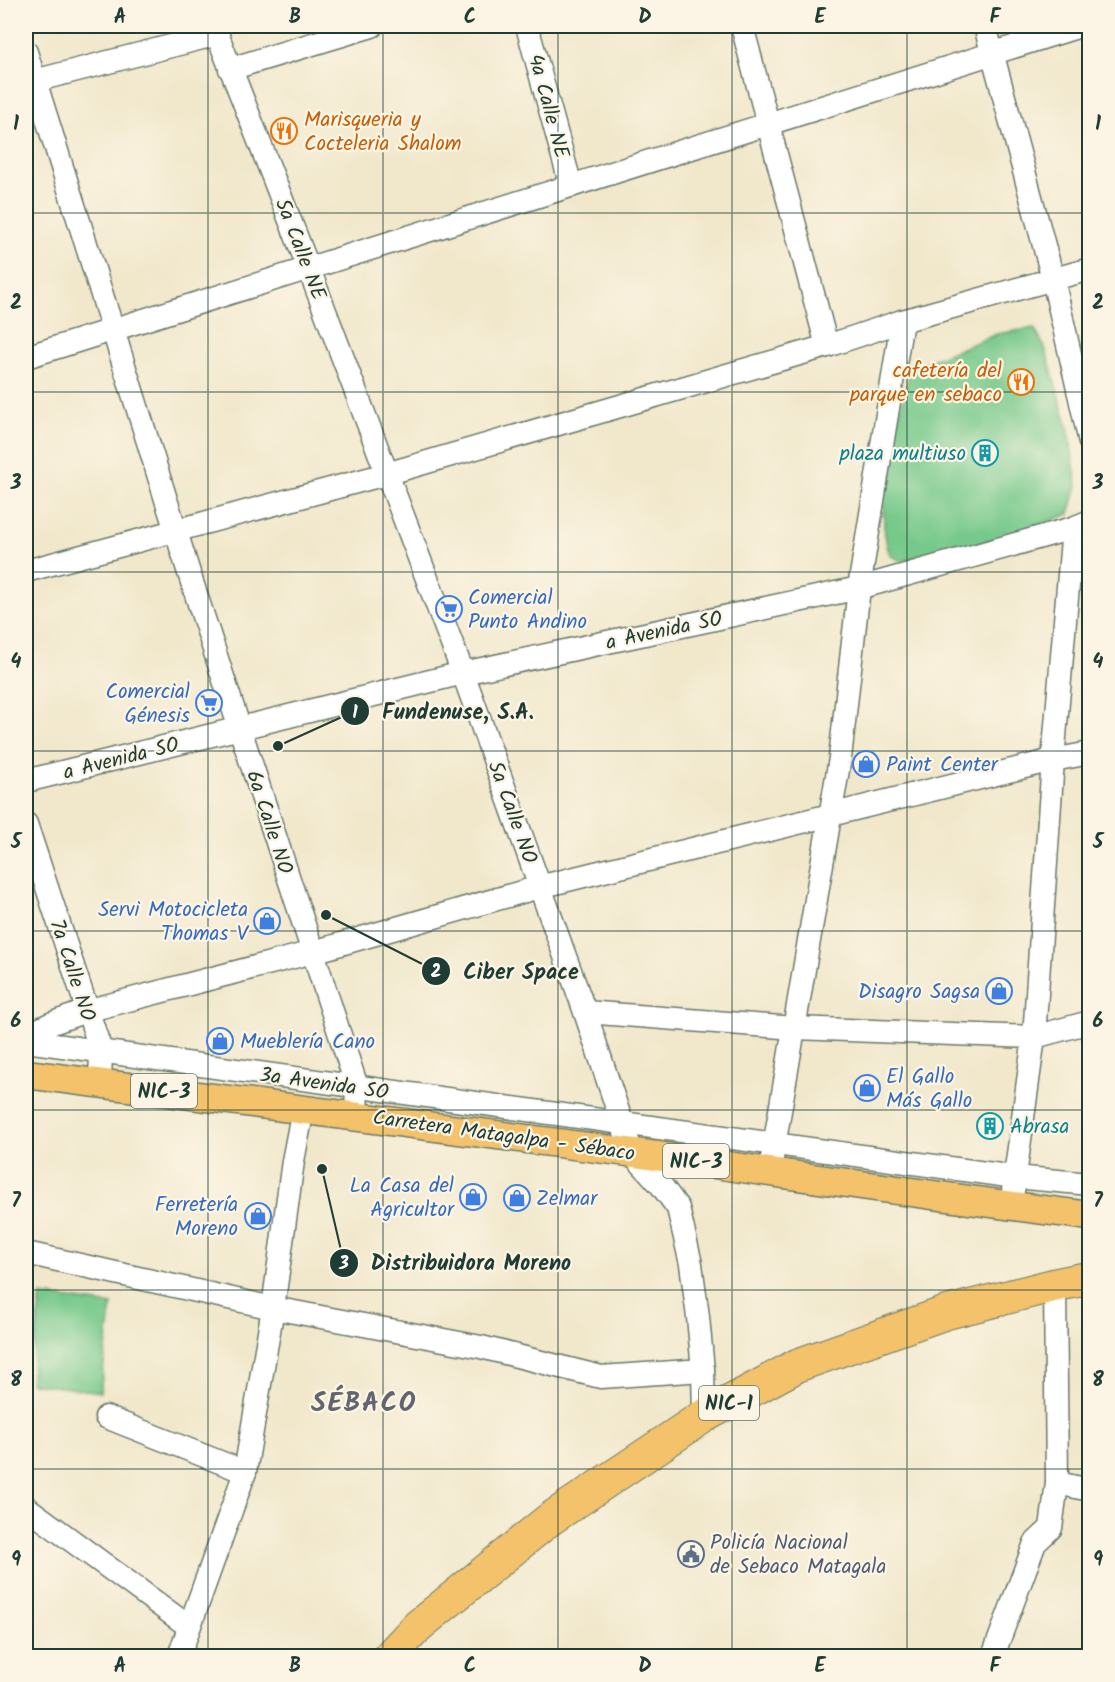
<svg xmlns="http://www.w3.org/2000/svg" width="1115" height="1682" font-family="Kalam,sans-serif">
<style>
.green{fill:#77c98b;stroke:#4b8360;stroke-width:1.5}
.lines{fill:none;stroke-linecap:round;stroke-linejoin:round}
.minor-casing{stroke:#687969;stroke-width:25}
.major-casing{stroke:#687969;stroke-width:31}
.highway-casing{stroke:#687969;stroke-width:35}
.minor{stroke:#fff;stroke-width:22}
.major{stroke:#f3c26a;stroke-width:28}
.highway{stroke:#f3c26a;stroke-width:33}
.grid{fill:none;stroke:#1f3d34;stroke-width:1.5;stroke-opacity:0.55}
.labels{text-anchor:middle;stroke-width:4.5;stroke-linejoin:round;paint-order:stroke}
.shield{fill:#fcf5e5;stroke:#617469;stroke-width:1.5}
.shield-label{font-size:20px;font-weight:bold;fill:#1f3d34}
.street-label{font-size:21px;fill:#1f3d34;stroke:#fcf5e5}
.food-label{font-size:21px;fill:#c56008;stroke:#fcf5e5;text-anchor:start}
.culture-label{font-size:21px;fill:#0d838f;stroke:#fcf5e5;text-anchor:end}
.shop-label{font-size:21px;fill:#366cbe;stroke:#fcf5e5;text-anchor:start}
.service-label{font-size:21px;fill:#4e5e75;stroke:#fcf5e5;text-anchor:start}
.district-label{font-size:27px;font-weight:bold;letter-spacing:1.5px;fill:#626570;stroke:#fcf5e5}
.leader{fill:none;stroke:#1f3d34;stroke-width:2}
.callout-dot{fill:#1f3d34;stroke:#fcf5e5;stroke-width:2}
.mark-label{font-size:18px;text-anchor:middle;font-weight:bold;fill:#fff}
.callout-label{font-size:22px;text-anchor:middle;font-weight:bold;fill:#1f3d34;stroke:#fcf5e5;stroke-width:4.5;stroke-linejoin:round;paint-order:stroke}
.neatline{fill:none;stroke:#1f3d34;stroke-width:2}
.grid-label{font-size:20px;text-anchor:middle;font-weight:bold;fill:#1f3d34}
</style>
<rect width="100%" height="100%" fill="#fcf5e5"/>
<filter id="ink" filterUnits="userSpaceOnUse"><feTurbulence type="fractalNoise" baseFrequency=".0167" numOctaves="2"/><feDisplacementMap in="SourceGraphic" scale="12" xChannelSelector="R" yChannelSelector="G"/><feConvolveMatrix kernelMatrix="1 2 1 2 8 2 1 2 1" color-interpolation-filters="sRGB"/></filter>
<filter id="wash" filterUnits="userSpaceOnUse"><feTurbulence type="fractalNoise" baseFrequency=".008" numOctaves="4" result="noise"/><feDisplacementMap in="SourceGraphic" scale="24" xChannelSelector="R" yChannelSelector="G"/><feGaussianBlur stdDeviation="1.35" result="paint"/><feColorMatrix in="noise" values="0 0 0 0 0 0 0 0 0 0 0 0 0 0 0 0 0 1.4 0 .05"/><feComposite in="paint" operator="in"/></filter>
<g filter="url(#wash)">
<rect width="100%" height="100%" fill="#f1e8cc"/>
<!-- green -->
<g class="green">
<path d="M 1034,328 L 1045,348 L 1069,431 L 1077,486 L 1069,514 L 1010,537 L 901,561 L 890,555 C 871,505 899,421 910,369 L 997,334 Z"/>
<polygon points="41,1295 112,1305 100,1392 30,1383"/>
</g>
</g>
<g filter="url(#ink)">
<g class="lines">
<defs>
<g id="minor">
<polyline points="214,26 309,269 463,673 585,1012 632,1153 661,1185 678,1208 691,1264 698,1317 703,1370 704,1416"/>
<polyline points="527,26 571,186"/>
<polyline points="742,26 827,346"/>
<polyline points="985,26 1053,279 1090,442"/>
<polyline points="26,52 189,573 357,1087 356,1115"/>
<polyline points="230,69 372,26"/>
<polyline points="26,83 218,34"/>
<polyline points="26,357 1080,26"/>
<polyline points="26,571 386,474 827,346 902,321 1090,269"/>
<polyline points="26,781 463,673 859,588 1073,528 1090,521"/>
<polyline points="26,824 101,1051 100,1083"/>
<polyline points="585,1012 795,1028 1034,1037 1090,1022"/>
<polyline points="26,1036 50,1024 86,1011 313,952 539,887 1053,760 1090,753"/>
<polyline points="26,1041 1015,1177 1090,1184"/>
<polyline points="772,1158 840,758 859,588 902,321"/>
<polyline points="1013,1191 1034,1037 1053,760 1073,528"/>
<polyline points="26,1253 273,1308 481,1347 601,1377 703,1370"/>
<polyline points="106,1417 245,1472"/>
<polyline points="1057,1483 1090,1490"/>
<polyline points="26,1507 188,1626"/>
<polyline points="179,1656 245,1472 273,1308 293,1161 303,1109"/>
<polyline points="993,1656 1035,1543 1051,1528 1057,1483 1055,1285"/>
</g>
<path id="major" d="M 26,1074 C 229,1100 432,1125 635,1153 C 787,1174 938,1197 1090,1216"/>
<polyline id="highway" points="390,1656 418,1626 550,1519 704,1416 798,1365 945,1313 1055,1285 1090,1278"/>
</defs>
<!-- minor casing -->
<use href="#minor" class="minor-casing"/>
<!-- major casing -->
<use href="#major" class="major-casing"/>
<!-- highway casing -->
<use href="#highway" class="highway-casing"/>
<!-- minor -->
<use href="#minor" class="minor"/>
<!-- major -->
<use href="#major" class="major"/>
<!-- highway -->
<use href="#highway" class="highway"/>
</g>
</g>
<!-- grid -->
<path class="grid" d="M 208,26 L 208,1656M 383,26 L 383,1656M 558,26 L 558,1656M 732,26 L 732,1656M 907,26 L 907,1656M 26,213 L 1090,213M 26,392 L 1090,392M 26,572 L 1090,572M 26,751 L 1090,751M 26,931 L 1090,931M 26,1110 L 1090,1110M 26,1290 L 1090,1290M 26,1469 L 1090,1469"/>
<!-- icons -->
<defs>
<symbol id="restaurant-ring" viewBox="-11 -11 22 22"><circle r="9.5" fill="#fcf5e5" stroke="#e8710a" stroke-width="1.5"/><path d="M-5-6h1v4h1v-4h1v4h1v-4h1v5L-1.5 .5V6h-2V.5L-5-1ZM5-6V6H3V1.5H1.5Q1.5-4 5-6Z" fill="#e8710a"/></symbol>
<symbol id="building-ring" viewBox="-11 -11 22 22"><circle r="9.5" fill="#fcf5e5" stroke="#0f9aa8" stroke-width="1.5"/><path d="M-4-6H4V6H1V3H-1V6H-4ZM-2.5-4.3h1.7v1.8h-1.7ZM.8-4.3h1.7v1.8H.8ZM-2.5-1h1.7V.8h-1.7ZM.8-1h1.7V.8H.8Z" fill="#0f9aa8"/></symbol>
<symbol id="supermarket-ring" viewBox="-11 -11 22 22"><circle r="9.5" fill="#fcf5e5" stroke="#3f7fe0" stroke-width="1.5"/><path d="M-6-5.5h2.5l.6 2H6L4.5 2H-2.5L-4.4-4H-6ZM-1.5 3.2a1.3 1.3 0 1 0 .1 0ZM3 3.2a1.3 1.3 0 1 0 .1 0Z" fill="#3f7fe0"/></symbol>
<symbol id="shop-ring" viewBox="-11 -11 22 22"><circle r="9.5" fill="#fcf5e5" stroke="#3f7fe0" stroke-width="1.5"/><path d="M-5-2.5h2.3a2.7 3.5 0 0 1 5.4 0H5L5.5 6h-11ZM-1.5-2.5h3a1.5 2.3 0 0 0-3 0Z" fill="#3f7fe0"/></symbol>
<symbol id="civic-ring" viewBox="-11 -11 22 22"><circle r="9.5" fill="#fcf5e5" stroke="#5c6f8a" stroke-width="1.5"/><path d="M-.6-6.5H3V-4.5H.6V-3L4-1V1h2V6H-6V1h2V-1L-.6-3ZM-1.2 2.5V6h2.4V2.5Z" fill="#5c6f8a"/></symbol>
</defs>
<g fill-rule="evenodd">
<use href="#restaurant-ring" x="269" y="116" width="30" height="30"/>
<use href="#restaurant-ring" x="1006" y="367" width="30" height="30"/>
<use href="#building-ring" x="970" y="438" width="30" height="30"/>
<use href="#supermarket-ring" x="434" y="594" width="30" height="30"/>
<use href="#supermarket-ring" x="194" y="688" width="30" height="30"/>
<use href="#shop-ring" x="851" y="749" width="30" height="30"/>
<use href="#shop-ring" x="252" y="906" width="30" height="30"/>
<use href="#shop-ring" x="984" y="976" width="30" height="30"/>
<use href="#shop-ring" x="205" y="1026" width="30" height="30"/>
<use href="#shop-ring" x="852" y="1073" width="30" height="30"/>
<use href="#building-ring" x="975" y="1111" width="30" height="30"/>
<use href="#shop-ring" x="458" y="1182" width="30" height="30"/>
<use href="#shop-ring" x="502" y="1183" width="30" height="30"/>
<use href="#shop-ring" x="243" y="1201" width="30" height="30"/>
<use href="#civic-ring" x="676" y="1539" width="30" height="30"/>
</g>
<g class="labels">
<!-- shield labels -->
<g class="shield">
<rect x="131" y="1074" width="66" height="34" rx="4.5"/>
<rect x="663" y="1144" width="66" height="34" rx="4.5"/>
<rect x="699" y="1386" width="60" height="34" rx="4.5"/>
</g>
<g class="shield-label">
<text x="164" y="1098">NIC-3</text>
<text x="696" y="1168">NIC-3</text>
<text x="729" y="1410">NIC-1</text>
</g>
<!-- street labels -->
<g class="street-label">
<text transform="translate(549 106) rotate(75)" y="7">4a Calle NE</text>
<text transform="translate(301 249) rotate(69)" y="7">5a Calle NE</text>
<text transform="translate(664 630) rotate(-12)" y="7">a Avenida SO</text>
<text transform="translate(121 758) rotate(-14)" y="7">a Avenida SO</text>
<text transform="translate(513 812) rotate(70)" y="7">5a Calle NO</text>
<text transform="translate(270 822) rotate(72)" y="7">6a Calle NO</text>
<text transform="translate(73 970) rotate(72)" y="7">7a Calle NO</text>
<text transform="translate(324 1083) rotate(8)" y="7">3a Avenida SO</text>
<text transform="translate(504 1135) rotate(8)" y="7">Carretera Matagalpa - Sébaco</text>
</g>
<!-- food labels -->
<g class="food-label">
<text x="304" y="126">Marisqueria y<tspan x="304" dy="24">Cocteleria Shalom</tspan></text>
<text x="1002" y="377" text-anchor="end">cafetería del<tspan x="1002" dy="24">parque en sebaco</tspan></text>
</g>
<!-- culture labels -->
<g class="culture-label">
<text x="966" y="460">plaza multiuso</text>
<text x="1010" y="1133" text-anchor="start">Abrasa</text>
</g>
<!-- shop labels -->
<g class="shop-label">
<text x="468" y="604">Comercial<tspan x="468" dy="24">Punto Andino</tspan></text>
<text x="190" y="698" text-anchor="end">Comercial<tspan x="190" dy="24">Génesis</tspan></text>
<text x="886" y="771">Paint Center</text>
<text x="248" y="916" text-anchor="end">Servi Motocicleta<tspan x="248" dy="24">Thomas V</tspan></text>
<text x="980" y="998" text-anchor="end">Disagro Sagsa</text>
<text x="240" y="1048">Mueblería Cano</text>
<text x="886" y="1083">El Gallo<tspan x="886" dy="24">Más Gallo</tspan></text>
<text x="454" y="1192" text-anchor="end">La Casa del<tspan x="454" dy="24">Agricultor</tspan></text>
<text x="536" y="1205">Zelmar</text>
<text x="238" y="1211" text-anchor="end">Ferretería<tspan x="238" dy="24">Moreno</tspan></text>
</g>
<!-- service labels -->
<g class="service-label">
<text x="710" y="1549">Policía Nacional<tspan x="710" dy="24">de Sebaco Matagala</tspan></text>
</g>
<!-- district labels -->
<g class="district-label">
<text x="364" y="1411">SÉBACO</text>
</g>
</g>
<!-- callouts -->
<path class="leader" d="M278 746L355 711M326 915L436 971M322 1169L344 1263"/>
<g class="callout-dot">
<circle cx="278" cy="746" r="6"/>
<circle cx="326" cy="915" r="6"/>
<circle cx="322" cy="1169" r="6"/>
<circle cx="355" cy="711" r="15"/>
<circle cx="436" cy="971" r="15"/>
<circle cx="344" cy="1263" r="15"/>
</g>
<g class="mark-label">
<text x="355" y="718">1</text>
<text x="436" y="977">2</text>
<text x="344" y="1269">3</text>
</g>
<g class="callout-label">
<text x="458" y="719">Fundenuse, S.A.</text>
<text x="521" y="979">Ciber Space</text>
<text x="471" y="1270">Distribuidora Moreno</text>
</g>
<!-- margin -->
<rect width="1115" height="1682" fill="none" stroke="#fcf5e5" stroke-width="66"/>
<rect x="33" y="33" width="1049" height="1616" class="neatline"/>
<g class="grid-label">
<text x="120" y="23">A</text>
<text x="295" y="23">B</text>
<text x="470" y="23">C</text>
<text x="645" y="23">D</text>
<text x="820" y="23">E</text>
<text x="995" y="23">F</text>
<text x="16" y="130">1</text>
<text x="1098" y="130">1</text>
<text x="16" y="309">2</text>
<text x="1098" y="309">2</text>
<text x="16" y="489">3</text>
<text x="1098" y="489">3</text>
<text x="16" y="668">4</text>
<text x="1098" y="668">4</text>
<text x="16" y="848">5</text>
<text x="1098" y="848">5</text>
<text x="16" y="1027">6</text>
<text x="1098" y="1027">6</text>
<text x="16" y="1207">7</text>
<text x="1098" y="1207">7</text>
<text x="16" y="1386">8</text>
<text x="1098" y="1386">8</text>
<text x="16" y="1566">9</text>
<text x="1098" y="1566">9</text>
<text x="120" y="1672">A</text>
<text x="295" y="1672">B</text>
<text x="470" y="1672">C</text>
<text x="645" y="1672">D</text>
<text x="820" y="1672">E</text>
<text x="995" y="1672">F</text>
</g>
</svg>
